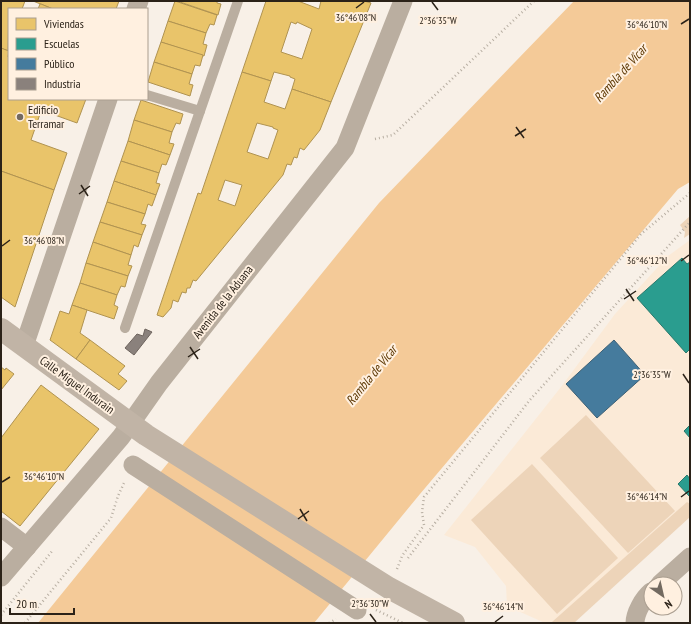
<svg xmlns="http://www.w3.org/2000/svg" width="691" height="624" font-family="'PT Sans Narrow',sans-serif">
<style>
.built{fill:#fbead7}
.green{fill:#edd4b9}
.water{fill:#f4ca98}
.homes{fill:#e9c46a;stroke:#b09351;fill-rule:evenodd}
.schools{fill:#2a9d8f;stroke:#2a786b}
.public{fill:#457b9d;stroke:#3d6075}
.industry{fill:#8a817c;stroke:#6e645e}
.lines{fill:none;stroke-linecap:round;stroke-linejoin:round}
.path{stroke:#b7aea2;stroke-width:2.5;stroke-dasharray:1 3;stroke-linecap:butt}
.lane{stroke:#baaea0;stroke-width:10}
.street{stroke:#baaea0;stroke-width:19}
.secondary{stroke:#c1b4a6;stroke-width:22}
.ticks{fill:none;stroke:#2b2218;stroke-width:1.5}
.poi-dot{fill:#736a60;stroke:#fff0e0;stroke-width:1.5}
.labels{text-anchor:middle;stroke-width:4;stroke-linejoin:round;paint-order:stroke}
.poi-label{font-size:12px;fill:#2b2218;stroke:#fff0e0;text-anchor:start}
.street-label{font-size:12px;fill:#2b2218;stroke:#fff0e0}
.water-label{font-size:13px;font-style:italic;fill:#5b3600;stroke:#fff0e0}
.ticks-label{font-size:10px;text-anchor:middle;fill:#2b2218;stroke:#fff0e0;stroke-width:4;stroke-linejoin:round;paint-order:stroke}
</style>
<rect width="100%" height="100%" fill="#f8f0e7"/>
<!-- built -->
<polygon class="built" points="690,240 690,515 572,623 545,623 507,606 506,586 475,547 444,535 561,387 615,314 668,256"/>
<!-- green -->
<g class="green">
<polygon points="690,216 690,234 684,238 685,232 680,225"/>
<polygon points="586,415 675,511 628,553 540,458"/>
<polygon points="532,464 618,558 557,614 471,520"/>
<polygon points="687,502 690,504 690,517 574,623 552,622"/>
</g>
<!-- water -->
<polygon class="water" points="574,1 690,1 690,182 678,189 420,494 314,623 38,623 379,203"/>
<!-- homes -->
<g class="homes">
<polygon points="1,1 25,1 22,9 9,9 8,51 1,48"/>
<polygon points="33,1 119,1 116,9 53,9"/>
<polygon points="175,1 217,15 214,25 210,24 206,33 168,21"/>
<polygon points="177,1 217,1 217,3 221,4 218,15"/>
<path d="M 266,1 L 298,1 L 319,9 L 321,1 L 364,1 L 371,3 L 331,102 L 292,89 L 295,79 L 290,77 L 290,76 L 274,72 L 271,81 L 242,72 ZM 291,22 L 296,24 L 297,22 L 312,29 L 302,59 L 281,52 Z"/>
<polygon points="40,4 41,4 53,9 38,9"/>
<polygon points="168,21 206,33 203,44 207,45 204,56 161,42"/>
<polygon points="161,42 203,55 200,66 195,65 192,74 154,62"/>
<polygon points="1,48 9,51 8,57 9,58 9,99 86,99 77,123 41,110 40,114 31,140 67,153 54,190 1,171"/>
<polygon points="154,62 192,74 189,84 193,85 190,96 148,82"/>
<path d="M 242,72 L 271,81 L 264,102 L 285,109 L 292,89 L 331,102 L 320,130 L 304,150 L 300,148 L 297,158 L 294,157 L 291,165 L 287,164 L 283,175 L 196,281 L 193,280 L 190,288 L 187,288 L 186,293 L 182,292 L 178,302 L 173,300 L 171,308 L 163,317 L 157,315 L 198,193 L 201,194 ZM 257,123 L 273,127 L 273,128 L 278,130 L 268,159 L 247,152 ZM 225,180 L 242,185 L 235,206 L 218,200 Z"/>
<polygon points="141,100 183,114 180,124 176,123 172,132 134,120"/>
<polygon points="134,120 172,132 169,143 174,144 170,155 128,141"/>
<polygon points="128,141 170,155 166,165 162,164 159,173 121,161"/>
<polygon points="121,161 159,173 156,183 160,184 156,195 114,181"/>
<polygon points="1,171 54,190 15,307 1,297"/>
<polygon points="114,181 156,195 152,206 148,204 145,214 107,202"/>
<polygon points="107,202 145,214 141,224 146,225 142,235 100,222"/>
<polygon points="100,222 142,235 138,247 134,245 131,255 93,242"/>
<polygon points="93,242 131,255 128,265 132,266 128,276 86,263"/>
<polygon points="86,263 128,276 125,287 121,286 117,295 80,283"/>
<polygon points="80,283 117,295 114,305 118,307 114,319 72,305"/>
<polygon points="72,305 87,310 80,333 90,340 76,359 50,340 60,311 69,314"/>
<polygon points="90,340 125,366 118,374 127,381 119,390 76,359"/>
<polygon points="1,367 5,370 6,368 14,374 1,390"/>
<polygon points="41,385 99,429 20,526 1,511 1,438"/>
</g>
<!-- schools -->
<g class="schools">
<polygon points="682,258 687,264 690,262 690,349 686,353 637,298"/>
<polygon points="690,425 690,438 684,431"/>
<polygon points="687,475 690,479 690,497 678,484"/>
</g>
<!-- public -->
<polygon class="public" points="614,340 645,375 597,418 566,384"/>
<!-- industry -->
<polygon class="industry" points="145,329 152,332 134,355 125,348 137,334 143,336"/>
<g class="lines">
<!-- path -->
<g class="path">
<polyline points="375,139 393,135 534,1"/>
<polyline points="408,558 529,401 690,222"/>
<polyline points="397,569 402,556 424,525 422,512 424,497 641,234 690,193"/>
<polyline points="376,610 403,623"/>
<polyline points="1,615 53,550"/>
<polyline points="25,623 111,518 118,496 124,483"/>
<polyline points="329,623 336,619"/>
</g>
<!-- lane -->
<g class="lane">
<polyline points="147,95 200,111"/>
<polyline points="125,328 238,1"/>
</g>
<!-- street -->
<g class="street">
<polyline points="136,9 139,1"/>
<polyline points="24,346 108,99"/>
<polyline points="133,465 357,610"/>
<polyline points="1,527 27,547"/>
<polyline points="1,577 121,437 159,383 345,148 403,1"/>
<polyline points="660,584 690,557"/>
<path d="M 635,623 C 635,613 643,599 651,592"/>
</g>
<!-- secondary -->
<polyline class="secondary" points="1,329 146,435 389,588 454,623"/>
</g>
<!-- ticks -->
<path class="ticks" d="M 432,2 L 438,10M 356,8 L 364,2M 681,24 L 689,19M 516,127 L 524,138M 515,136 L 526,129M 81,185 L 88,196M 79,194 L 90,186M 2,246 L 10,240M 681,261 L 689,255M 626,289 L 634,301M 624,299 L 636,291M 190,347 L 198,359M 188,357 L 200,349M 683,374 L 689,383M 2,482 L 10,477M 681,497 L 689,491M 300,509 L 307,521M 298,519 L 309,511M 370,614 L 376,622M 495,622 L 503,616"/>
<!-- markers -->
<circle class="poi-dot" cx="20" cy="117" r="4"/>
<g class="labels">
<!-- poi labels -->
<g class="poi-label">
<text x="28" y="114">Edificio<tspan x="28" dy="14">Terramar</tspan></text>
</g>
<!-- street labels -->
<g class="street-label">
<text transform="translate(223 302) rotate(-52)" y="4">Avenida de la Aduana</text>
<text transform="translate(77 385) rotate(36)" y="4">Calle Miguel Indurain</text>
</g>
<!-- water labels -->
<g class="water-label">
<text transform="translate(620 73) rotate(-48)" y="5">Rambla de Vícar</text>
<text transform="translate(371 375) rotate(-51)" y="5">Rambla de Vícar</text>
</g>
</g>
<g class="ticks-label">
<text x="356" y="21">36°46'08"N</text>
<text x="438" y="24">2°36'35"W</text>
<text x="647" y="28">36°46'10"N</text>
<text x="44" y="244">36°46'08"N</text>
<text x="647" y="264">36°46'12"N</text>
<text x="652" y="378">2°36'35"W</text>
<text x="44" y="480">36°46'10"N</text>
<text x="647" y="500">36°46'14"N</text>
<text x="370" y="607">2°36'30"W</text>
<text x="503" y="610">36°46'14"N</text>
</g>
<!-- border -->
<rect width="691" height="624" fill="none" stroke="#2b2218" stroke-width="4"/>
<!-- legend -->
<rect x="8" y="8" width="140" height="92" fill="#fff0e0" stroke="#aa9e90"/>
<rect x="16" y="18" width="20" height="12" fill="#e9c46a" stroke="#aa9e90"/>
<text x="44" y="28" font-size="12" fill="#2b2218">Viviendas</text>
<rect x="16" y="38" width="20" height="12" fill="#2a9d8f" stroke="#aa9e90"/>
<text x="44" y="48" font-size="12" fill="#2b2218">Escuelas</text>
<rect x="16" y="58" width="20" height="12" fill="#457b9d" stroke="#aa9e90"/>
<text x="44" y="68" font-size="12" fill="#2b2218">Público</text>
<rect x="16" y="78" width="20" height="12" fill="#8a817c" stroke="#aa9e90"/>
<text x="44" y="88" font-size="12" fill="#2b2218">Industria</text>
<!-- north arrow -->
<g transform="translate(663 596) rotate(146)"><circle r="19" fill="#fff0e0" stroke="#aa9e90"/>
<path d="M0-3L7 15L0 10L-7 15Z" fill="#736a60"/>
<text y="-6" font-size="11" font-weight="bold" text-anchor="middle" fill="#2b2218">N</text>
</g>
<!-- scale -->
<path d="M10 608v6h64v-6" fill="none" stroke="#2b2218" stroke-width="2"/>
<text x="16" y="608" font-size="12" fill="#2b2218" stroke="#fff0e0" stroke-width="3" paint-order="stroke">20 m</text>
</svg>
